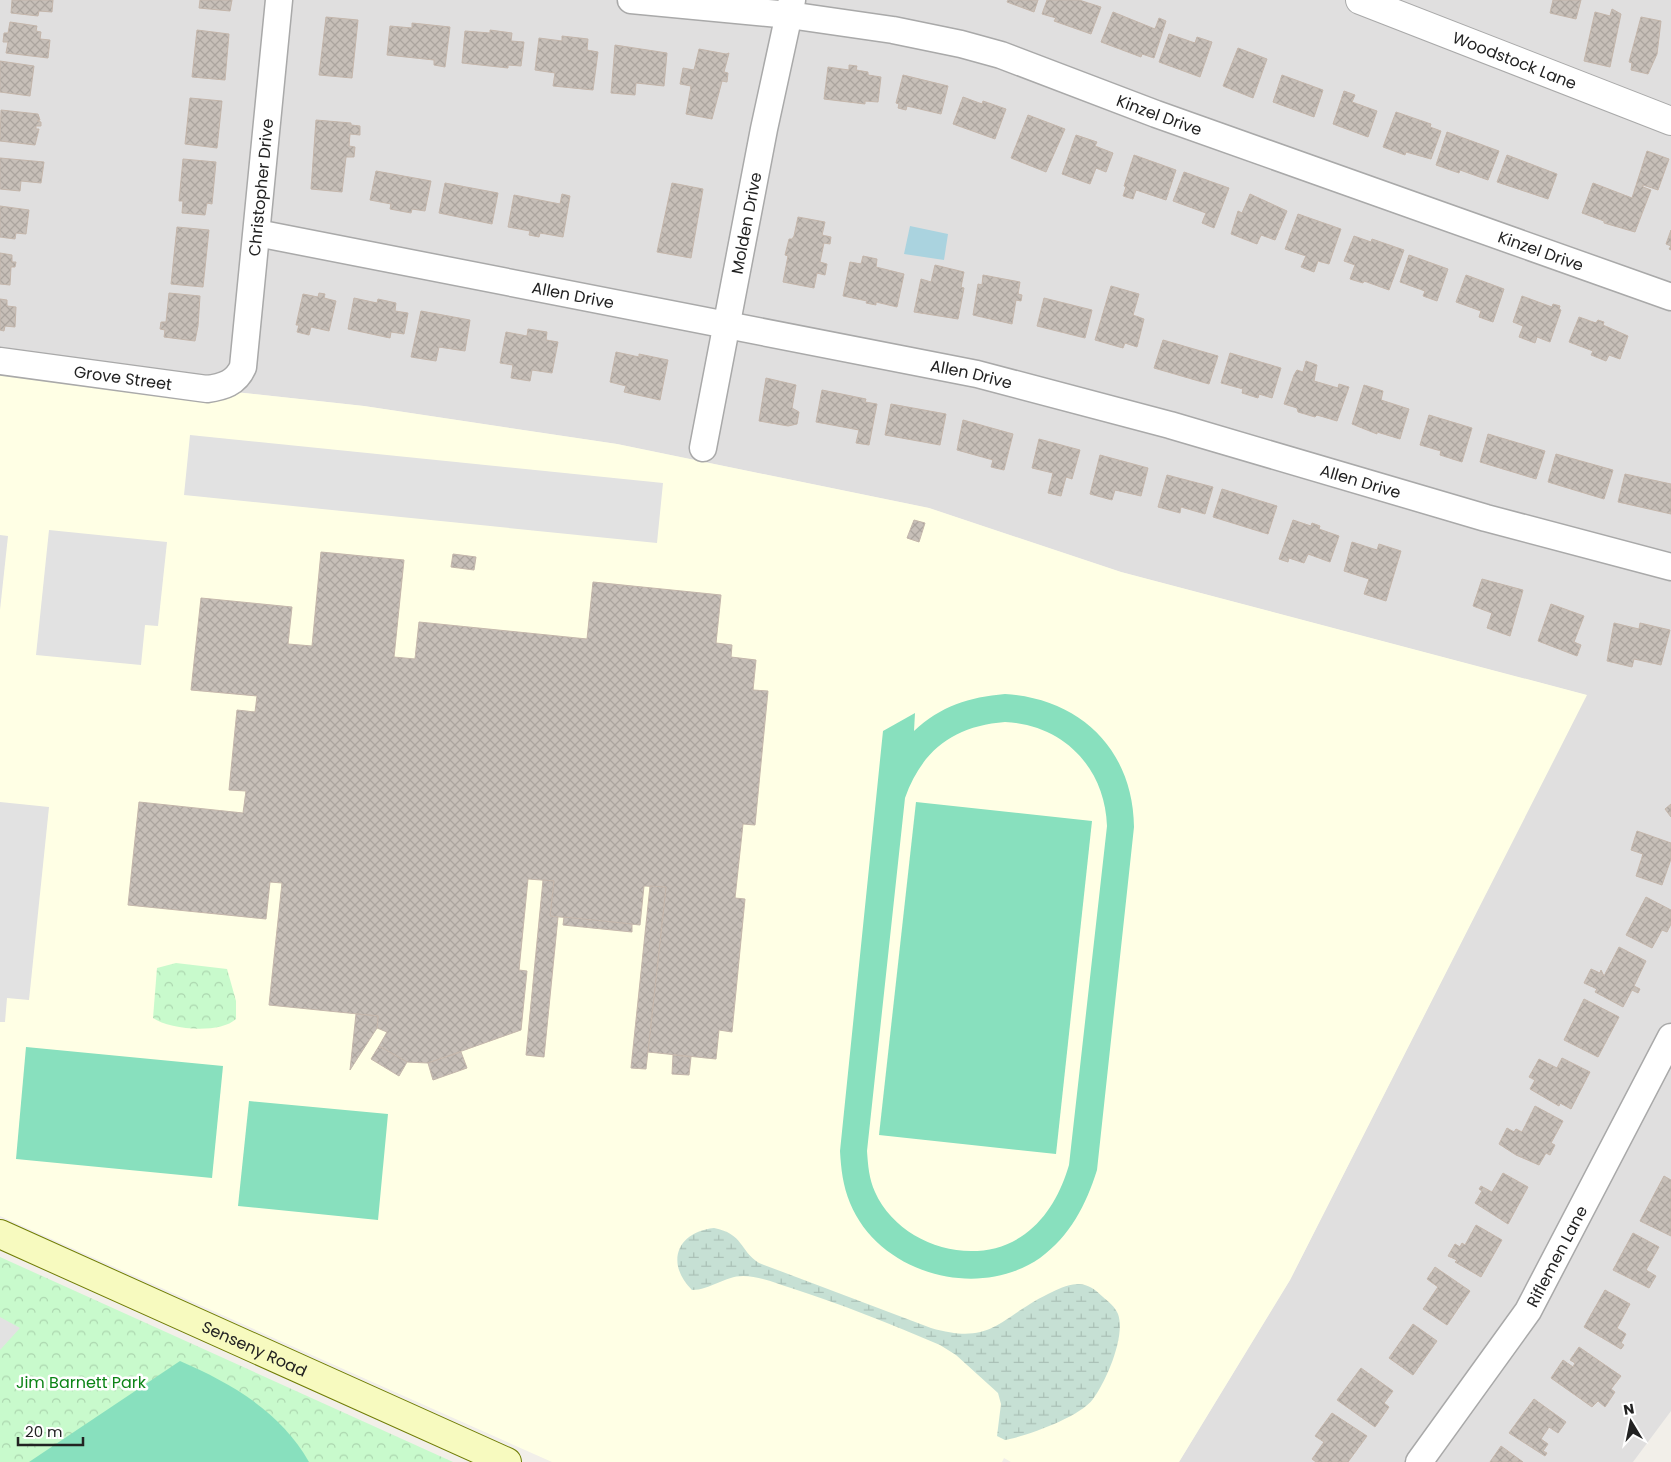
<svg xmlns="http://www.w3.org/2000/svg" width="1671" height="1462" font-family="Poppins,sans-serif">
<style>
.residential{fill:#e0dfdf}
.education{fill:#ffffe5}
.wetland{fill:url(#wetland-marsh)}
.park{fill:url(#park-crowns)}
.pitch{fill:#88e0be;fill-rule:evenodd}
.parking{fill:#e2e2e2}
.water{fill:#aad3df}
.building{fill:url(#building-cross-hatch);stroke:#c4b6ab}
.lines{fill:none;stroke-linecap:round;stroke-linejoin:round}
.minor-casing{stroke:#a9a9a9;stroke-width:29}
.tertiary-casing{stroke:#a9a9a9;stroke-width:30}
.secondary-casing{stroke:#707d05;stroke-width:30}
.minor{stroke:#fff;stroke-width:26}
.tertiary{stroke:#fff;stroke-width:28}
.secondary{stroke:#f7fabf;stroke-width:28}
.labels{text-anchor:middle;stroke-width:5;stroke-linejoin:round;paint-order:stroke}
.street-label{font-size:16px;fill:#222;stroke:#fff}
.park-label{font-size:16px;fill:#0c8416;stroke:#fff}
</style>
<defs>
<pattern id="wetland-marsh" width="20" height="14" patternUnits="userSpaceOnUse" patternTransform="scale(1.25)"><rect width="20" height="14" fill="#c6e0d4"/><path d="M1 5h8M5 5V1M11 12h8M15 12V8" fill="none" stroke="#aac0b6"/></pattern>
<pattern id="park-crowns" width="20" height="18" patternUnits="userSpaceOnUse" patternTransform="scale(1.25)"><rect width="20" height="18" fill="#c8facc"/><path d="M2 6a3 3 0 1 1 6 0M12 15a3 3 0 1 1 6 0" fill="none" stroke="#acd6af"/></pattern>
<pattern id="building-cross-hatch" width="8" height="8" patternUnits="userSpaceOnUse" patternTransform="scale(1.25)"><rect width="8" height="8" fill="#c7bfb8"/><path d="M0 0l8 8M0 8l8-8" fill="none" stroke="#aba49e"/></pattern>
</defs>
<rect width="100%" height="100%" fill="#f2efe9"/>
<!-- residential -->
<polygon class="residential" points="0,0 1671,0 1671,1411 1633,1462 1179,1462 1290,1280 1586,695 1121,572 929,508 617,444 364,406 207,389 0,361"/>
<!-- education -->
<polygon class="education" points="0,361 207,389 364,406 617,444 929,508 1121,572 1587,695 1290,1280 1179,1462 1011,1462 1004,1458 1002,1462 552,1462 0,1216"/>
<!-- wetland -->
<path class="wetland" d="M 714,1228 C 744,1234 739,1250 759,1263 L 931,1328 C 993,1346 999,1318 1048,1294 C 1058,1289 1066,1285 1077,1284 C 1087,1283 1096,1290 1103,1297 C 1109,1302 1115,1307 1118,1314 C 1126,1336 1106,1382 1093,1399 C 1080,1417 1027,1436 1005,1440 L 997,1436 L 1001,1404 L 998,1393 L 956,1355 L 940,1345 C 891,1324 841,1304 791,1288 C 776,1283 759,1276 743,1276 C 725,1276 710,1290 692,1290 C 665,1263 677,1232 714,1228 Z"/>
<!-- park -->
<g class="park">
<path d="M 176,963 L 227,969 L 236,1001 L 236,1019 C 220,1034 170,1030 153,1018 L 157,968 Z"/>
<polygon points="0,1257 453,1462 0,1462"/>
</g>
<!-- pitch -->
<g class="pitch">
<path d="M 1005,694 C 1081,699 1133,750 1134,827 L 1097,1170 C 1086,1205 1070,1236 1040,1258 C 978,1301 879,1274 850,1203 C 843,1186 841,1169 840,1151 L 883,731 L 915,713 L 914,731 C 941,706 969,697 1005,694 ZM 1005,722 C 1064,725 1105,768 1107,826 L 1069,1165 C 1061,1192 1048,1217 1025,1234 C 977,1270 899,1246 875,1192 C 869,1179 868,1165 867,1151 L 905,798 C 922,750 954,726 1005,722 Z"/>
<polygon points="916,802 1092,821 1056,1154 879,1135"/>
<polygon points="26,1047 223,1066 212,1178 16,1159"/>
<polygon points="249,1101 388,1114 378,1220 238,1206"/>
<path d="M 180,1361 C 231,1383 281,1412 309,1462 L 29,1462 Z"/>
</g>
<!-- parking -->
<g class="parking">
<polygon points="190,435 663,483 657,543 184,495"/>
<polygon points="49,530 167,542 158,626 145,625 141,665 36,655"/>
<polygon points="0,535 8,536 0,610"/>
<polygon points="0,802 49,807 29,1000 7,998 5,1022 0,1022"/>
<polygon points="0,1317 20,1328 0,1350"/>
</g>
<!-- water -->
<polygon class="water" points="910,226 948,234 944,260 904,254"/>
<!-- building -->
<g class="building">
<polygon points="12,0 53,0 52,12 39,11 38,16 11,13"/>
<polygon points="200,0 232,0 230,11 199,8"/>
<polygon points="1008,0 1038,0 1034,12 1007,2"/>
<polygon points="1047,0 1079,0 1101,7 1091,34 1054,21 1056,18 1042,14"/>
<polygon points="1553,0 1581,0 1576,19 1550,13"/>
<polygon points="1612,9 1621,14 1610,67 1584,61 1595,12 1610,16"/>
<polygon points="1113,12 1155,29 1159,18 1166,21 1154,58 1142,54 1141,57 1101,42"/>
<polygon points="326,17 358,20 352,78 319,75"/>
<polygon points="1641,17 1661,21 1657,54 1648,74 1631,70 1632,63 1629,62"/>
<polygon points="10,22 37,26 36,31 41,32 40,39 50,40 48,58 6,53 8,42 3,42 4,33 8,33"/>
<polygon points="412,23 450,27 445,67 434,65 434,60 387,55 390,26 412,28"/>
<polygon points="197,30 229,34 225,80 192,77"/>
<polygon points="490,30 512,33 511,41 524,42 521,66 508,65 508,68 462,63 465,31 490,33"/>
<polygon points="1169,34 1195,43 1197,37 1212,42 1200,77 1159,62"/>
<polygon points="562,36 588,39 587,50 598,52 593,90 553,86 555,73 535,70 539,38 562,41"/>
<polygon points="615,45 667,53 664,86 636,83 635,95 611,93"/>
<polygon points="1238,48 1267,59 1253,98 1223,86"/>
<polygon points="699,49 726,54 729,53 724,72 728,73 727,82 722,81 712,119 686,114 691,86 680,84 683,68 694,70"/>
<polygon points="0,61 34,66 30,96 0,92"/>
<polygon points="849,65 857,66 856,70 868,72 868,75 881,77 878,102 865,101 865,104 824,99 828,67 849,70"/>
<polygon points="903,75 948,86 941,114 907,106 906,110 898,108 899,104 896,103"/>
<polygon points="1282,75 1323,90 1314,117 1273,102"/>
<polygon points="1344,91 1355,95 1352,102 1377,111 1368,137 1333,124"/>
<polygon points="963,97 982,104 983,101 1006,109 995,139 953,124"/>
<polygon points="190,98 222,101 217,148 185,144"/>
<polygon points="1,110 38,114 40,120 37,121 41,122 41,126 36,126 36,129 39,129 35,145 0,141"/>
<polygon points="1396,112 1431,124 1430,127 1441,131 1431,159 1406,152 1405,155 1383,147"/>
<polygon points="1028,115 1065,129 1046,172 1011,158"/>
<polygon points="316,120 351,123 351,125 360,126 360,135 350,134 349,146 355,147 354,157 346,157 342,192 311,189"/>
<polygon points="1447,132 1499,151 1488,180 1460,170 1459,173 1436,165"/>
<polygon points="1076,135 1097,142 1095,146 1113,153 1106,172 1096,168 1090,184 1062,174"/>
<polygon points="1647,151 1669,159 1658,190 1643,185 1643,187 1651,190 1635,232 1604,223 1604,221 1582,213 1593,183 1632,198"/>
<polygon points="1134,155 1176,170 1166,200 1136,190 1133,199 1123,196 1126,187 1124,186"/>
<polygon points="1507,155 1557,174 1548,199 1497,182"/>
<polygon points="0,158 44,162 41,183 21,181 20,191 0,189"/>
<polygon points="183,159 216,162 212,204 207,203 205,215 182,213 183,201 179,201"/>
<polygon points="376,171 431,181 425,211 412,209 411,213 390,209 391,204 370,200"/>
<polygon points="1184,172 1229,188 1214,228 1202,223 1206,213 1173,201"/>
<polygon points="445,183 498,193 492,224 439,213"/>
<polygon points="672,183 703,189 691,258 657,252"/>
<polygon points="562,194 570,196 563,237 540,233 539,237 529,235 530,231 508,227 514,195 560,204"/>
<polygon points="1250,194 1287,211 1275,240 1261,235 1257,244 1231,234 1238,211 1242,213"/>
<polygon points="0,206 29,210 26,234 16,233 15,239 0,237"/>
<polygon points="1298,214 1341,229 1329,264 1318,261 1314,272 1301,267 1306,256 1285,249"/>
<polygon points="798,217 825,222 822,235 831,237 830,244 824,243 820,262 827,264 825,275 817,273 814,288 783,282 788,256 785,255 789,239 792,239 794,236"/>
<polygon points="177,227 209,230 203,287 171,284"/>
<polygon points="1671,230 1671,250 1669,249 1671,246 1666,244"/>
<polygon points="1354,236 1371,242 1372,239 1404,250 1389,290 1364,281 1363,283 1350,279 1355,265 1344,261"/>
<polygon points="0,253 12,255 12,262 16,262 15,267 11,267 10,285 0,284"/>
<polygon points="1409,255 1448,269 1437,301 1423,296 1425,291 1400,282"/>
<polygon points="863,256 877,259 876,267 904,274 897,307 876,302 876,305 866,303 867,301 843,296 850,262 861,264"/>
<polygon points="935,265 964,272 961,287 964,288 958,319 914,312 921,279 931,282"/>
<polygon points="983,275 1020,282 1018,294 1022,295 1021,301 1016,300 1012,324 973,315 978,284 982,285"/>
<polygon points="1466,275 1504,289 1493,322 1479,317 1481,311 1456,302"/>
<polygon points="1111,286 1139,294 1133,315 1144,319 1137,347 1125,343 1123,348 1095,340"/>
<polygon points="169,293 200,296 198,326 195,341 164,337 165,330 160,329 161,322 166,322"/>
<polygon points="319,293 325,294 324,298 336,301 329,331 311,327 309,335 297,332 299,325 296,325 303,294 318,297"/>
<polygon points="1522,296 1552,307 1553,304 1560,306 1559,309 1561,310 1550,342 1537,337 1535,343 1519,337 1523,326 1513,322"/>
<polygon points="354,298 377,303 378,299 396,303 395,311 408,313 404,334 391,332 390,338 348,329"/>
<polygon points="1044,298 1092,310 1085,338 1037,326"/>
<polygon points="0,299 7,300 7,306 16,307 15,327 5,326 4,331 0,330"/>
<polygon points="421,311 470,320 465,351 439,347 436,361 411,357"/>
<polygon points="1579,317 1596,323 1598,320 1604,322 1603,325 1628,336 1620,359 1609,355 1606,361 1591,355 1593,351 1569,342"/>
<polygon points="528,329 547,332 546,340 558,342 552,373 532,370 530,381 511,378 513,365 500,363 506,332 527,336"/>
<polygon points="1163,340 1218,356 1209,384 1154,368"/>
<polygon points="616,352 639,357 639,354 668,360 660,400 624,392 626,386 610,382"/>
<polygon points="1230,353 1281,368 1272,398 1259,394 1258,398 1242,393 1243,389 1221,383"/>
<polygon points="1306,361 1317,365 1314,381 1338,388 1339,384 1349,387 1337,421 1317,415 1315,417 1298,412 1297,408 1284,404 1294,375 1297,370 1303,372"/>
<polygon points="766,378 796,385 792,408 799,412 797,424 788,426 759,421"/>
<polygon points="1364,385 1383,391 1381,400 1409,409 1400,439 1377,432 1377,434 1352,424"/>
<polygon points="822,390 866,399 865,402 877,404 869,445 856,443 859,430 816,422"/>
<polygon points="891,404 946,414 940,445 885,435"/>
<polygon points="1429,415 1472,428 1462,462 1440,455 1441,451 1420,445"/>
<polygon points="963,420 1013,434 1004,470 991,467 993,460 957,450"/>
<polygon points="1488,434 1545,451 1536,479 1480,462"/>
<polygon points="1039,439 1080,450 1072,479 1066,477 1061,496 1048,493 1053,473 1032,468"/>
<polygon points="1556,454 1613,470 1604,499 1548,482"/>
<polygon points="1100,455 1148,468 1141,496 1115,490 1112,500 1090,494"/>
<polygon points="1625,474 1671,484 1671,514 1618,502"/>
<polygon points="1167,475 1213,487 1205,514 1181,507 1180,513 1158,507"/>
<polygon points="1222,489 1277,506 1268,534 1213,517"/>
<polygon points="914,520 925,523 919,542 907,538"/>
<polygon points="1293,520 1311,526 1312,523 1320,526 1319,529 1339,536 1330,562 1308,554 1304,563 1289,558 1288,562 1279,559"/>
<polygon points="1352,542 1377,550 1379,544 1401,551 1386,601 1364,594 1369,579 1344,571"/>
<polygon points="321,552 404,560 394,657 415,659 419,622 587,639 593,582 721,595 716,643 732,645 731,657 756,660 753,690 768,691 755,825 743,824 735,898 745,899 732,1032 719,1030 716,1059 648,1052 666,887 644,886 640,925 550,916 554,881 528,879 519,970 527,971 521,1030 428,1063 407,1062 379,1046 387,1032 377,1028 378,1016 269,1005 282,883 270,882 266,919 128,905 139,802 243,813 246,791 229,790 237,710 255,712 257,696 191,690 201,598 292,607 288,644 312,646"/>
<polygon points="453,554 476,557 474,570 451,567"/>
<polygon points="1482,579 1523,590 1510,636 1487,628 1492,613 1473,606"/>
<polygon points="1551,604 1584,616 1574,642 1581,645 1577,656 1538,641"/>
<polygon points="1614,623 1639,629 1640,623 1670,630 1661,665 1634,659 1632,667 1607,661"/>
<polygon points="1671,804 1671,817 1665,809"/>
<polygon points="1637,831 1671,843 1671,859 1662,885 1636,876 1643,854 1631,850"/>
<polygon points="543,880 554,881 550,916 558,917 544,1057 526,1055"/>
<polygon points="650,886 666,887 646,1069 631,1068"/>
<polygon points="1646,897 1671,910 1671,924 1667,932 1662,930 1652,948 1626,935"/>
<polygon points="564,917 632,924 632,932 563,925"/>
<polygon points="1619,947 1646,961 1634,986 1640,989 1638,993 1632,990 1623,1007 1595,992 1597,989 1584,983 1591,969 1600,973 1601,970 1604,976"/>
<polygon points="1584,999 1619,1017 1598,1057 1564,1040"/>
<polygon points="356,1014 378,1016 377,1028 350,1070"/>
<polygon points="379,1046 407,1062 399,1076 371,1059"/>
<polygon points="461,1052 467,1068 433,1080 428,1063"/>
<polygon points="673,1055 691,1057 689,1075 672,1074"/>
<polygon points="1562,1058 1590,1072 1571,1109 1560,1103 1559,1106 1530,1089 1535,1080 1529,1077 1539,1059 1557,1068"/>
<polygon points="1535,1106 1563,1121 1551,1143 1555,1145 1550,1155 1546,1153 1539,1165 1516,1155 1499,1144 1507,1128 1514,1132 1516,1129 1522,1132"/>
<polygon points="1503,1173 1528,1187 1508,1224 1475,1203 1482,1191 1479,1189 1481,1186 1492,1192"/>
<polygon points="1664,1176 1671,1180 1671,1236 1640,1221"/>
<polygon points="1476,1225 1502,1240 1481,1277 1455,1262 1457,1260 1448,1256 1455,1244 1460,1247 1462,1243 1465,1245"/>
<polygon points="1633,1233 1659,1247 1646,1270 1656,1276 1649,1288 1613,1270"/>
<polygon points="1435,1267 1470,1291 1447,1325 1423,1309 1438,1287 1427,1279"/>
<polygon points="1605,1290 1630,1304 1617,1328 1626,1334 1621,1343 1624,1345 1621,1349 1584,1327"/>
<polygon points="1413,1324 1437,1341 1413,1375 1389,1358"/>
<polygon points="1579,1347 1621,1376 1611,1389 1615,1392 1605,1407 1598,1401 1592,1407 1551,1378 1563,1360 1573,1367 1575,1363 1570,1360"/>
<polygon points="1361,1368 1393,1391 1384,1403 1389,1407 1375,1427 1337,1400"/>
<polygon points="1534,1399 1566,1422 1558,1433 1549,1427 1541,1439 1548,1444 1543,1451 1547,1453 1545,1456 1509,1433"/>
<polygon points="1332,1413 1367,1436 1348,1462 1316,1462 1312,1459 1324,1442 1315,1436"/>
<polygon points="1501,1446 1523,1462 1490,1462"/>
</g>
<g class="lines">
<defs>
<g id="minor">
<path id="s1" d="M 631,0 L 789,15 L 893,30 L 961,44 L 1001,55 L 1156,114 L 1671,297"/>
<path id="s2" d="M 257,233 L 977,374 L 1170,425 L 1486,518 L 1671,567"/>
<path id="s3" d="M 0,361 L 207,389 C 223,387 236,383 243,367 L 279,0"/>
<path id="s4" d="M 703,448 L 764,129 L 792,0"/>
<path id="s5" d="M 1419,1462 L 1528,1311 L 1671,1037"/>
</g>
<g id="tertiary">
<path id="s6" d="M 1360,0 L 1671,121"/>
</g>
<g id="secondary">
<path id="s7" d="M 0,1234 L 507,1462"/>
</g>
</defs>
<!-- minor casing -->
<use href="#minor" class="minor-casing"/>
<!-- tertiary casing -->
<use href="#tertiary" class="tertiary-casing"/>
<!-- secondary casing -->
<use href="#secondary" class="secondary-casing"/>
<!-- minor -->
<use href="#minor" class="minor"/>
<!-- tertiary -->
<use href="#tertiary" class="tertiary"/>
<!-- secondary -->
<use href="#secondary" class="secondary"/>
</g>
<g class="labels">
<!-- street labels -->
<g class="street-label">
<text dy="6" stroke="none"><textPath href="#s6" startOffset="166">Woodstock Lane</textPath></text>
<text dy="6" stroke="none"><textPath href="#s1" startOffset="544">Kinzel Drive</textPath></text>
<text dy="6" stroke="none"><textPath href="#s3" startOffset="434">Christopher Drive</textPath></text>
<text dy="6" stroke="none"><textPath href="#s4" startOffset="229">Molden Drive</textPath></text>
<text dy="6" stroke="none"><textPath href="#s1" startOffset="949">Kinzel Drive</textPath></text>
<text dy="6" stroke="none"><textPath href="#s2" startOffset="322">Allen Drive</textPath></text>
<text dy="6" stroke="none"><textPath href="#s2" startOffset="728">Allen Drive</textPath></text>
<text dy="6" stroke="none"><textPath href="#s3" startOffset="124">Grove Street</textPath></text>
<text dy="6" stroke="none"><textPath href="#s2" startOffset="1132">Allen Drive</textPath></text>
<text dy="6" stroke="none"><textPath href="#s5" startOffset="248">Riflemen Lane</textPath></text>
<text dy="6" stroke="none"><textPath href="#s7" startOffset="279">Senseny Road</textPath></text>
</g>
<!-- park labels -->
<g class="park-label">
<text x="81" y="1388">Jim Barnett Park</text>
</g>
</g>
<!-- north arrow -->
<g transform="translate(1631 1422) rotate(350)" stroke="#ffffff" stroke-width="4" paint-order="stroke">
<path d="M0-4L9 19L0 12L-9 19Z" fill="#222222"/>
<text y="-8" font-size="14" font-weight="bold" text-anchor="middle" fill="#222222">N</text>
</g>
<!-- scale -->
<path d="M18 1437v8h65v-8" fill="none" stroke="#222222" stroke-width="2.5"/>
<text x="25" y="1437" font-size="15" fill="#222222" stroke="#ffffff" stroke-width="4" paint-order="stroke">20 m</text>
</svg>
